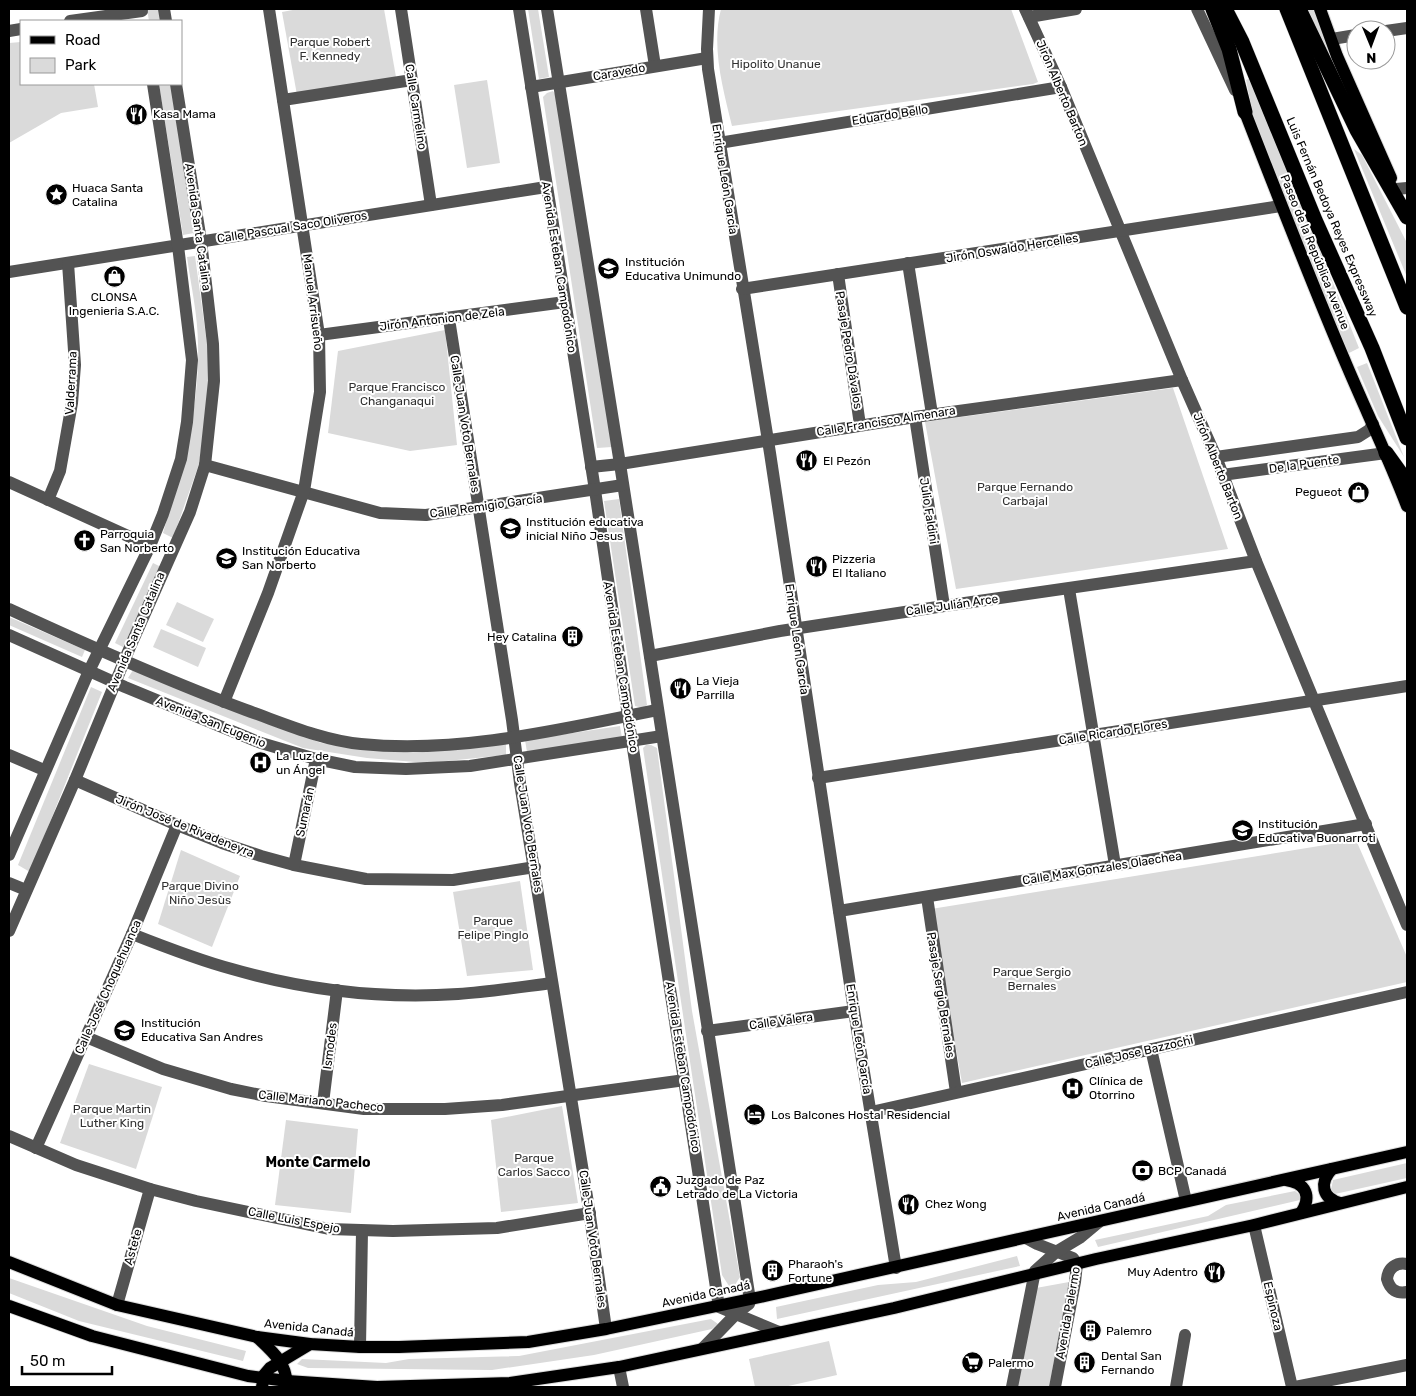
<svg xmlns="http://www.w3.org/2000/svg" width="1416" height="1396" font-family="Rubik,sans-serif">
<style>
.green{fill:#dadada}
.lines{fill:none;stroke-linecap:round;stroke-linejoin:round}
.major-casing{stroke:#dbdbdb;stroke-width:14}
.highway-casing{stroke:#dbdbdb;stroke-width:16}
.minor{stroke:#535353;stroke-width:12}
.major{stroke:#000;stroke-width:12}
.highway{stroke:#000;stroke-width:15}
.labels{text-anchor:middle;stroke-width:4;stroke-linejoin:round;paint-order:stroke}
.park-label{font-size:12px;fill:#313131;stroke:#fff}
.street-label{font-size:12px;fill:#000;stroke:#fff}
.poi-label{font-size:12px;fill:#000;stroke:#fff;text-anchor:start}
.neighbourhood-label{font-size:14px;font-weight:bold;fill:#000;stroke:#fff}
</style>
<rect width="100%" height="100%" fill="#fff"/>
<!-- green -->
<g class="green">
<polygon points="147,9 160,9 162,21 149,21"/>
<polygon points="298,9 384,9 396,77 297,95 282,12"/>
<polygon points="528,9 538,9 549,77 539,79"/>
<path d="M 721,9 L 1011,9 L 1038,82 L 1033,84 L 732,126 C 723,89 711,47 721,9 Z"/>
<polygon points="1302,9 1313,9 1366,137"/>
<polygon points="21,42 21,84 94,84 98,107 61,113 9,143 9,43"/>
<polygon points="1251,78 1359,348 1347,354 1257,135 1246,80"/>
<polygon points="487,80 500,163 467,168 454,85"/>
<polygon points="159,84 171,84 194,233 183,235"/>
<polygon points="553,91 558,98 612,447 597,448 543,97 547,93"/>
<polygon points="1354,149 1362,155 1407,243 1407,277"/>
<path d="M 195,256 L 210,366 L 206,415 L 199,464 L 173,538 L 163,533 C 181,471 200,410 198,345 C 198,316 191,286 187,257 Z"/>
<polygon points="445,330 457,445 410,451 328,433 338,351"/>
<polygon points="1367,363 1404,457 1378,416 1357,367"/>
<polygon points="1173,388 1228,549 956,589 925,422"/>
<polygon points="619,499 647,705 643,708 635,706 604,501"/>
<polygon points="153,563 161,567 123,647 115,643"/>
<polygon points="177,602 214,619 203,642 166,625"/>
<polygon points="9,617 85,650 82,657 9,625"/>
<polygon points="161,629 206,648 198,667 153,647"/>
<polygon points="133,670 321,743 413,753 506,743 506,755 427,763 367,758 303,748 128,678"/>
<polygon points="91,687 102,692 30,872 18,865"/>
<polygon points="620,726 622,738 527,752 525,740"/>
<polygon points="646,745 651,745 657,748 692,1011 740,1277 735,1285 729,1286 722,1275 643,748"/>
<polygon points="1356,840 1407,957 1407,982 962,1083 931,909"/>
<polygon points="181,850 240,876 212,947 158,924"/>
<polygon points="520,881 533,970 467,976 453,892"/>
<polygon points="89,1064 162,1087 136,1169 60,1143"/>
<polygon points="562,1106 578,1203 501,1212 491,1120"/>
<polygon points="286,1120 358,1129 351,1213 275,1205"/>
<polygon points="1407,1163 1407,1178 1335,1194 1331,1190 1333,1180"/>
<polygon points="1295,1191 1300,1195 1300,1200 1098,1247 1095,1240 1208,1216 1226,1205"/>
<polygon points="1017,1256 1020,1266 777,1319 776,1307 878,1285 916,1282"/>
<polygon points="9,1278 147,1326 246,1351 243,1361 79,1321 9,1293"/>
<polygon points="1069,1282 1049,1387 1017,1387 1036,1288"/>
<polygon points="711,1319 718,1324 712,1329 594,1355 492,1370 308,1368 297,1364 302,1359 386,1363 409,1359 519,1356"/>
<polygon points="829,1341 837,1375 784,1387 755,1387 749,1359"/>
</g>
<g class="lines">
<defs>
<g id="major">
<polyline points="1320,9 1337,56 1391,178"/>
<path d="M 1245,112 C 1278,197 1311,282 1347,366 C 1367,413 1389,459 1407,506"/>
<path d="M 1332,1169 C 1319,1183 1322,1198 1340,1203"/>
<path d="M 1286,1180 C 1306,1183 1312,1196 1301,1213"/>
<polyline points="9,1262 117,1305 257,1337 310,1344 360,1347 399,1347 528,1342 606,1329 765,1296 1407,1152"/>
<polyline points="9,1306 92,1336 248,1376 287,1381 377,1387 510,1383 619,1367 894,1308 1096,1259 1254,1225 1407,1187"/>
<path d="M 257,1337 C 272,1351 289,1365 286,1387"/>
<polyline points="262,1387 264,1375 270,1368 310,1344"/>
</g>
<g id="highway">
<polyline points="1213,9 1229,49 1245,112"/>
<polyline points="1225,9 1242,42 1315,220 1372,348 1407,438"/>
<polyline points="1287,9 1407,307"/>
<polyline points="1299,9 1357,130 1407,217"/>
<polyline points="1386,453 1404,478 1407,485"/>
</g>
</defs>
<!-- major casing -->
<use href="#major" class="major-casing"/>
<!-- highway casing -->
<use href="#highway" class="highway-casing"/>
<!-- minor -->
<g class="minor">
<polyline points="164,9 166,21"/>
<polyline points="401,9 431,205"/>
<polyline points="519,9 595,490 628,716 719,1307 779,1332"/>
<polyline points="547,9 620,464 750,1300 749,1304 737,1313 703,1348"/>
<polyline points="646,9 655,66"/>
<polyline points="709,9 707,49 708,69 770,453 854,1011 896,1268"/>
<polyline points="1025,9 1061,87 1182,380 1216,457 1256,561 1407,925"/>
<polyline points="1197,9 1235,90"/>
<polyline points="1029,17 1076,9"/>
<polyline points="70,21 142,11"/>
<polyline points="9,31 21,29"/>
<polyline points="1386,31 1407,28"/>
<polyline points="1332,39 1356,35"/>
<polyline points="531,87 707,58"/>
<polyline points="283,100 412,80"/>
<polyline points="719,143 1061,87"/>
<polyline points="1396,189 1407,188"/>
<polyline points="908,263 932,414"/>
<polyline points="9,272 546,187"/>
<polyline points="838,274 860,425"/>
<polyline points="742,289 1281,206"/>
<polyline points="449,319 512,720 520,783 589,1209 606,1329"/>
<polyline points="319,335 565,302"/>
<polyline points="915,417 944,606"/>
<polyline points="1216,457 1358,437 1369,430 1373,424"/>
<polyline points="205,465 380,513 426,515 623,485"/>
<polyline points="591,467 620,464 915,417 1182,380"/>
<polyline points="1222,475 1386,453"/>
<polyline points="9,482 150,546"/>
<polyline points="48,500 60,471 72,403 75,365 68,263"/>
<polyline points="1069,589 1115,865"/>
<path d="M 9,609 C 87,645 165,680 246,710 C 283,723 321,740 361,744 C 459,754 562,729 657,710"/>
<polyline points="9,635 125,687 261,743 316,759 355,767 406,769 470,766 662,736"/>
<polyline points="650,656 780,631 944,606 1256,561"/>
<polyline points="224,702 268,593 304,491 320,392 319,335 269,9"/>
<polyline points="9,755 44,770"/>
<polyline points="818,778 1407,686"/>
<polyline points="75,780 177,825 222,843 261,856 294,865 366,879 453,880 535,867"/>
<polyline points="9,855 89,671 150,546 163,514 181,459 187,422 192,360 178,246 153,84"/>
<polyline points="294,865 316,759"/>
<polyline points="9,883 26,890"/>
<polyline points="927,897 956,1092"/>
<polyline points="839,911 1366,824"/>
<polyline points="9,931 75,780 130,647 190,512 205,465 214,381 213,344 201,241 176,84"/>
<path d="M 132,934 C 165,947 198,960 232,969 C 305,990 383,999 458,994 C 489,992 521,987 552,983"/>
<polyline points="707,1031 854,1011"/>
<polyline points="86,1037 163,1069 231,1089 266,1096 364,1109 445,1109 502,1105 685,1080"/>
<polyline points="1151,1049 1186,1201"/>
<polyline points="323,1103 337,990"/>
<polyline points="871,1112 1407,992"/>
<polyline points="9,1136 76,1165 150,1189 196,1201 329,1229 393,1231 497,1228 590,1213"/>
<polyline points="36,1148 132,934 177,825"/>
<polyline points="1254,1225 1292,1387"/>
<polyline points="1026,1238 1037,1244 1073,1258 1077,1264 1075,1282 1055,1387"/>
<path d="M 1407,1264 C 1396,1262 1388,1268 1387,1279 C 1390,1290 1397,1294 1407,1292"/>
<polyline points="117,1305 150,1189"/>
<polyline points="360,1347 362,1231"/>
<polyline points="619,1367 623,1387"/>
<polyline points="1012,1387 1035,1271 1056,1252 1081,1237 1099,1222"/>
<polyline points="1176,1387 1185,1335"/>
<polyline points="1295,1387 1407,1365"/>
</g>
<!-- major -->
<use href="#major" class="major"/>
<!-- highway -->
<use href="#highway" class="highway"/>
</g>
<!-- icons -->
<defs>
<symbol id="restaurant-disc" viewBox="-11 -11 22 22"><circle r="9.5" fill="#000" stroke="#fff"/><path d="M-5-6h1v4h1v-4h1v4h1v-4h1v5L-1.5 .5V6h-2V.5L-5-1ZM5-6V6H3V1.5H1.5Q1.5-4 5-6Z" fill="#fff"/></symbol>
<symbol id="sight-disc" viewBox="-11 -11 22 22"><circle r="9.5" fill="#000" stroke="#fff"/><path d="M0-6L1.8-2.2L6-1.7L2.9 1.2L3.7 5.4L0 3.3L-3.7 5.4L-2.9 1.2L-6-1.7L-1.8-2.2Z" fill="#fff"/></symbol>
<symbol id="school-disc" viewBox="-11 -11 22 22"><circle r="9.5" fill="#000" stroke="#fff"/><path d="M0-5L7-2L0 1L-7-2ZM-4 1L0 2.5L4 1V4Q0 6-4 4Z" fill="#fff"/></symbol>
<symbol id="shop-disc" viewBox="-11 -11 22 22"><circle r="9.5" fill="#000" stroke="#fff"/><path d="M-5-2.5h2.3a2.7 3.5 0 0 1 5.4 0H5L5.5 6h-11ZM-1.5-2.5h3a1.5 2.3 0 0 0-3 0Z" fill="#fff"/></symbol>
<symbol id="church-disc" viewBox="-11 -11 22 22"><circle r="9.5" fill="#000" stroke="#fff"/><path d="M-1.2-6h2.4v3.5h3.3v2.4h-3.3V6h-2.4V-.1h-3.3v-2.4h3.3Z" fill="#fff"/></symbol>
<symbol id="building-disc" viewBox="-11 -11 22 22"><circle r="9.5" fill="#000" stroke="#fff"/><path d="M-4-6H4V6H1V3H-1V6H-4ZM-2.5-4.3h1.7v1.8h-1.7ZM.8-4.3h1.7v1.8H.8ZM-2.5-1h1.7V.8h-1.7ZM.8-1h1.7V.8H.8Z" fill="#fff"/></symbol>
<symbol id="hospital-disc" viewBox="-11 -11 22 22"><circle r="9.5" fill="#000" stroke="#fff"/><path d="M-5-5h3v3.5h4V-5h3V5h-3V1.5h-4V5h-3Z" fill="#fff"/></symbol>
<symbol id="hotel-disc" viewBox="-11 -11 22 22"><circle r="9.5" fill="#000" stroke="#fff"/><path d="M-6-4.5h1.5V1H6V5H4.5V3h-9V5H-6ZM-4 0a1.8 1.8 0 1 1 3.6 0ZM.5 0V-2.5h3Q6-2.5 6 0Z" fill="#fff"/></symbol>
<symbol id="bank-disc" viewBox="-11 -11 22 22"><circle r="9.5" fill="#000" stroke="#fff"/><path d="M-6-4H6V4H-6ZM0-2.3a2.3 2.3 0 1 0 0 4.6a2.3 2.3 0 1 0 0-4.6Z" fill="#fff"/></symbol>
<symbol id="civic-disc" viewBox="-11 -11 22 22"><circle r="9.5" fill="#000" stroke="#fff"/><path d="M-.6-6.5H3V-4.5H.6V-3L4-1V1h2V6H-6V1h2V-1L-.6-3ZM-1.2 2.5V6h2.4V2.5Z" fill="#fff"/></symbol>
<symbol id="supermarket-disc" viewBox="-11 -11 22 22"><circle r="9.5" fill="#000" stroke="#fff"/><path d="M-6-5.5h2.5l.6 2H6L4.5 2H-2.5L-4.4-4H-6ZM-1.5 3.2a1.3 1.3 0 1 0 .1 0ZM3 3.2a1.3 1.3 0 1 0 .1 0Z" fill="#fff"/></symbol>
</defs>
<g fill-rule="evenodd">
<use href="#restaurant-disc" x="124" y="102" width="25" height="25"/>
<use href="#sight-disc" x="44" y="182" width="25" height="25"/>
<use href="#school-disc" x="596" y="256" width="25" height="25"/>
<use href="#shop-disc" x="102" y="264" width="25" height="25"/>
<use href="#restaurant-disc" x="794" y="448" width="25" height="25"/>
<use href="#shop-disc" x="1346" y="480" width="25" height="25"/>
<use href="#school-disc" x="498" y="516" width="25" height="25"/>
<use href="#church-disc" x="72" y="528" width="25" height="25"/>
<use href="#school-disc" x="214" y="546" width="25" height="25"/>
<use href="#restaurant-disc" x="804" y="554" width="25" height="25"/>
<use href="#building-disc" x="560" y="624" width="25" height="25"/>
<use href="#restaurant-disc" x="668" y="676" width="25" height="25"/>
<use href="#hospital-disc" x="248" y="750" width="25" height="25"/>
<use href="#school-disc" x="1230" y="818" width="25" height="25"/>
<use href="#school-disc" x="112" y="1018" width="25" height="25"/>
<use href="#hospital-disc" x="1060" y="1076" width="25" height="25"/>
<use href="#hotel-disc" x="742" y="1102" width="25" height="25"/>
<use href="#bank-disc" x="1130" y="1158" width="25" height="25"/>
<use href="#civic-disc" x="648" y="1174" width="25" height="25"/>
<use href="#restaurant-disc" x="896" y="1192" width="25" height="25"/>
<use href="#building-disc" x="760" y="1258" width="25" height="25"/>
<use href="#restaurant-disc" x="1202" y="1260" width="25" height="25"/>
<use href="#building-disc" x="1078" y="1318" width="25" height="25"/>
<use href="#supermarket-disc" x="960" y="1350" width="25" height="25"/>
<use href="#building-disc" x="1072" y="1350" width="25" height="25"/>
</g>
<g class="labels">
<!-- park labels -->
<g class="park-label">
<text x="330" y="46">Parque Robert<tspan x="330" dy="14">F. Kennedy</tspan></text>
<text x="776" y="68">Hipolito Unanue</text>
<text x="397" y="391">Parque Francisco<tspan x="397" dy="14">Changanaqui</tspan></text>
<text x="1025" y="491">Parque Fernando<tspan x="1025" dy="14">Carbajal</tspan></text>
<text x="200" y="890">Parque Divino<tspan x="200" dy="14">Niño Jesùs</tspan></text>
<text x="493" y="925">Parque<tspan x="493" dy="14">Felipe Pinglo</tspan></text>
<text x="1032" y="976">Parque Sergio<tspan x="1032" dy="14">Bernales</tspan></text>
<text x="112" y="1113">Parque Martin<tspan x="112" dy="14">Luther King</tspan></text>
<text x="534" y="1162">Parque<tspan x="534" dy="14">Carlos Sacco</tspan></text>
</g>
<!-- street labels -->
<g class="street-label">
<text transform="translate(619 72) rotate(-10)" y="4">Caravedo</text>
<text transform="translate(1062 93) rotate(67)" y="4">Jirón Alberto Barton</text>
<text transform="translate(416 107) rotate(81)" y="4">Calle Carmelino</text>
<text transform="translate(890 115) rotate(-9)" y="4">Eduardo Bello</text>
<text transform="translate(725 179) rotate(81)" y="4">Enrique León García</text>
<text transform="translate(1332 217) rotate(67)" y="4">Luis Fernán Bedoya Reyes Expressway</text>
<text transform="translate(198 227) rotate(82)" y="4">Avenida Santa Catalina</text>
<text transform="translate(292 227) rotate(-9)" y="4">Calle Pascual Saco Oliveros</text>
<text transform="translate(1012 248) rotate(-9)" y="4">Jirón Oswaldo Hercelles</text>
<text transform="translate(1315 252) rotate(68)" y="4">Paseo de la República Avenue</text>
<text transform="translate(559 267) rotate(81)" y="4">Avenida Esteban Campodónico</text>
<text transform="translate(313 302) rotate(83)" y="4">Manuel Arrisueño</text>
<text transform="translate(442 319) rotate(-7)" y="4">Jirón Antonion de Zela</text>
<text transform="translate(849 350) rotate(81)" y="4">Pasaje Pedro Dávalos</text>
<text transform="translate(71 383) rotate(-87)" y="4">Valderrama</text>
<text transform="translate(886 421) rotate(-9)" y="4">Calle Francisco Almenara</text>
<text transform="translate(465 424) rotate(81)" y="4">Calle Juan Voto Bernales</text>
<text transform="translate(1304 464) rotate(-8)" y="4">De la Puente</text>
<text transform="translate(1218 466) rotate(68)" y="4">Jirón Alberto Barton</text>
<text transform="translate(486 506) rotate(-8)" y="4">Calle Remigio García</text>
<text transform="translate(929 511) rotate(81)" y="4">Julio Faldini</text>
<text transform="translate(952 605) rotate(-8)" y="4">Calle Julián Arce</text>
<text transform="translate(136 632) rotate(-67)" y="4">Avenida Santa Catalina</text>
<text transform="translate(797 639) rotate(82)" y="4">Enrique León García</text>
<text transform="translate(621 667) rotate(81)" y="4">Avenida Esteban Campodónico</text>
<text transform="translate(211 722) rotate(22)" y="4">Avenida San Eugenio</text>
<text transform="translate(1113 732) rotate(-9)" y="4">Calle Ricardo Flores</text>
<text transform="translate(305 812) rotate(-78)" y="4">Sumarán</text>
<text transform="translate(528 824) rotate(81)" y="4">Calle Juan Voto Bernales</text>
<text transform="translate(185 826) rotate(22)" y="4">Jirón José de Rivadeneyra</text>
<text transform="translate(1102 868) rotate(-9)" y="4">Calle Max Gonzales Olaechea</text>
<text transform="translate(108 987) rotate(-66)" y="4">Calle José Choquehuanca</text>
<text transform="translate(941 995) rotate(81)" y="4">Pasaje Sergio Bernales</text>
<text transform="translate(781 1021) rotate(-8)" y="4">Calle Valera</text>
<text transform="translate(859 1039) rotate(81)" y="4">Enrique León García</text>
<text transform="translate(330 1046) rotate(-83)" y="4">Ismodes</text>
<text transform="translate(1139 1052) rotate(-13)" y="4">Calle Jose Bazzochi</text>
<text transform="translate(683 1067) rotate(81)" y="4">Avenida Esteban Campodónico</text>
<text transform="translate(321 1101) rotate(6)" y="4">Calle Mariano Pacheco</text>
<text transform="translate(1101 1207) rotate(-13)" y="4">Avenida Canadá</text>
<text transform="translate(294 1220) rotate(11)" y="4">Calle Luis Espejo</text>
<text transform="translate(593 1239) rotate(82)" y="4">Calle Juan Voto Bernales</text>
<text transform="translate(133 1247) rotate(-74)" y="4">Astete</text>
<text transform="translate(706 1294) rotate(-12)" y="4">Avenida Canadá</text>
<text transform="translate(1273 1306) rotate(77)" y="4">Espinoza</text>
<text transform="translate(1068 1313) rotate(-80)" y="4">Avenida Palermo</text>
<text transform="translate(309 1328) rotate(6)" y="4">Avenida Canadá</text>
</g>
<!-- poi labels -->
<g class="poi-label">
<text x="153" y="118">Kasa Mama</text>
<text x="72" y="192">Huaca Santa<tspan x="72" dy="14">Catalina</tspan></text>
<text x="625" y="266">Institución<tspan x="625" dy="14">Educativa Unimundo</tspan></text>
<text x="114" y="301" text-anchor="middle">CLONSA<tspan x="114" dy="14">Ingenieria S.A.C.</tspan></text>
<text x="823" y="465">El Pezón</text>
<text x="1342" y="496" text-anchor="end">Pegueot</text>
<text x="526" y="526">Institución educativa<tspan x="526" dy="14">inicial Niño Jesus</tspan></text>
<text x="100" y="538">Parroquia<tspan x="100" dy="14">San Norberto</tspan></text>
<text x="242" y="555">Institución Educativa<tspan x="242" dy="14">San Norberto</tspan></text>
<text x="832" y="563">Pizzeria<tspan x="832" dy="14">El Italiano</tspan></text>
<text x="557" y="641" text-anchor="end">Hey Catalina</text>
<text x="696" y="685">La Vieja<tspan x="696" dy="14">Parrilla</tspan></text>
<text x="276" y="760">La Luz de<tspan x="276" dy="14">un Ángel</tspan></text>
<text x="1258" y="828">Institución<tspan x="1258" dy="14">Educativa Buonarroti</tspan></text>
<text x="141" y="1027">Institución<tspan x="141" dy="14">Educativa San Andres</tspan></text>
<text x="1089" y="1085">Clínica de<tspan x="1089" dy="14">Otorrino</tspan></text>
<text x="771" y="1119">Los Balcones Hostal Residencial</text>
<text x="1158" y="1175">BCP Canadá</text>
<text x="676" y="1184">Juzgado de Paz<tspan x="676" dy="14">Letrado de La Victoria</tspan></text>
<text x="925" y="1208">Chez Wong</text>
<text x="788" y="1268">Pharaoh's<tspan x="788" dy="14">Fortune</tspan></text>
<text x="1198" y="1276" text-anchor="end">Muy Adentro</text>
<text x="1106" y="1335">Palemro</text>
<text x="1101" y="1360">Dental San<tspan x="1101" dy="14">Fernando</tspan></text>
<text x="988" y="1367">Palermo</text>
</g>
<!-- neighbourhood labels -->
<g class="neighbourhood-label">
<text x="318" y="1167">Monte Carmelo</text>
</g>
</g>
<!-- border -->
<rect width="1416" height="1396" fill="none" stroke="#000000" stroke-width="20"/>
<!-- legend -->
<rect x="20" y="20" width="162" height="65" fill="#ffffff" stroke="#999999"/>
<rect x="30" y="36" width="25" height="8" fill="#000000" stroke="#999999"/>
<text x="65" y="45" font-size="15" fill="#000000">Road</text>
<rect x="30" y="58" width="25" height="15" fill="#dadada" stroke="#999999"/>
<text x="65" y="70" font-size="15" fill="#000000">Park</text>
<!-- north arrow -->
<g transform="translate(1371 45) rotate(179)"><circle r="24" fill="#ffffff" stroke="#999999"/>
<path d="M0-4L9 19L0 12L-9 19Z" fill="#000000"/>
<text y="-8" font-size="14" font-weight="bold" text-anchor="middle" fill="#000000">N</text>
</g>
<!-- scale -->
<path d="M22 1366v8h90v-8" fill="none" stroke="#000000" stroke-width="2.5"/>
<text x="30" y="1366" font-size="15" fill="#000000" stroke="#ffffff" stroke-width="4" paint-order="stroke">50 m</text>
</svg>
